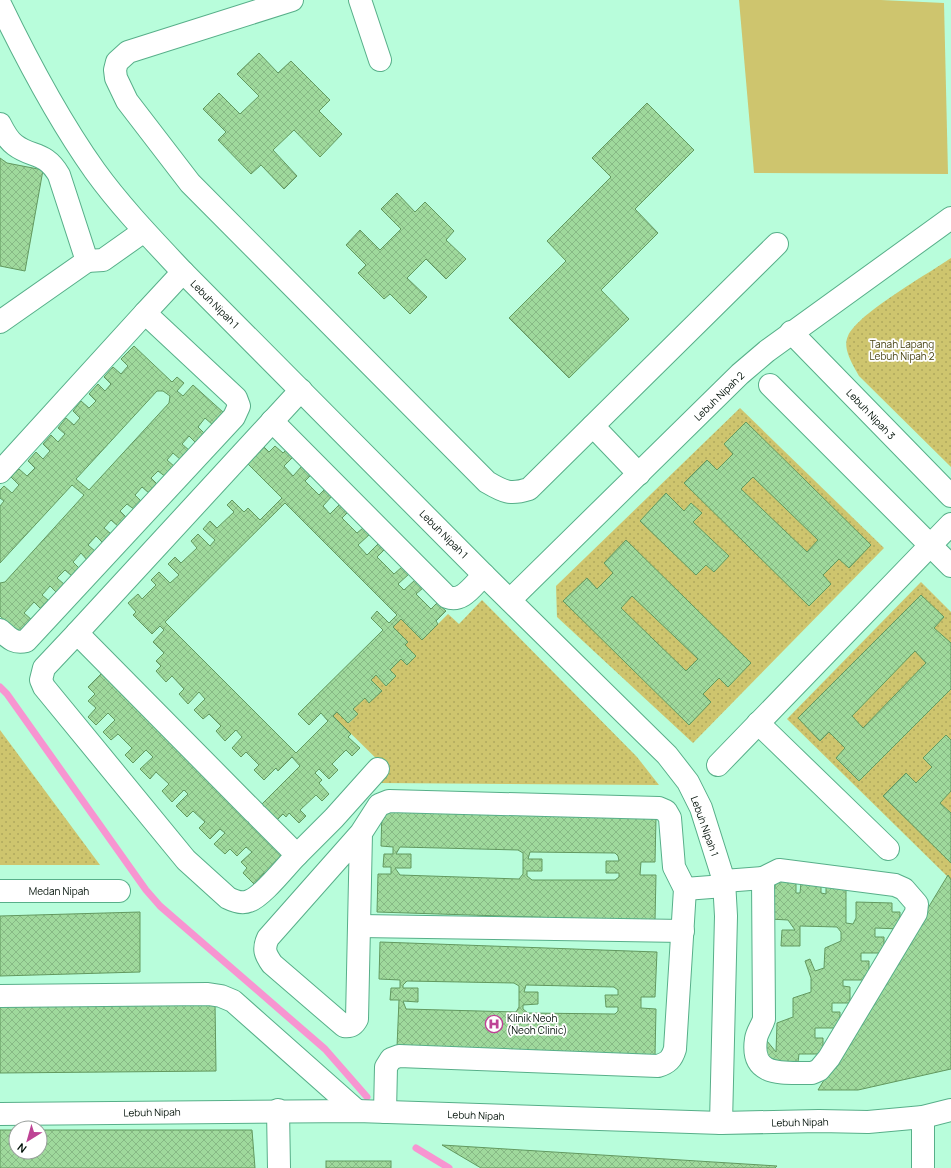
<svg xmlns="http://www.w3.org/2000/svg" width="951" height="1168" font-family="Manrope,sans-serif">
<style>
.grass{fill:url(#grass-dots)}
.pitch{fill:#cec56e}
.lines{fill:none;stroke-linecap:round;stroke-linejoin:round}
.stream{stroke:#f795d1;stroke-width:7}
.building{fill:url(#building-cross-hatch);stroke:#62995f;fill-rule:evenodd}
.minor-casing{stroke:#57af89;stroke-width:24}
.minor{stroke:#fff;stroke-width:22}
.labels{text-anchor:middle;stroke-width:3.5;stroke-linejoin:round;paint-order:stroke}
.street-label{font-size:10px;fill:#001007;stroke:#fff}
.park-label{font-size:10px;fill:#474211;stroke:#fff}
.poi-label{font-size:10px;fill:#001007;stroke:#fff;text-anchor:start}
</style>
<defs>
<pattern id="grass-dots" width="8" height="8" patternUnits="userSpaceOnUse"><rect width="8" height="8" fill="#cec56e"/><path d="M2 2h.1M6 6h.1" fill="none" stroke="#afa85e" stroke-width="1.8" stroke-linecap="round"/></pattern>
<pattern id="building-cross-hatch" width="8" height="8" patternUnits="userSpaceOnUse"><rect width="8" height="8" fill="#9fd99c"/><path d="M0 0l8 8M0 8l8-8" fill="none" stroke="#87b985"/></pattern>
</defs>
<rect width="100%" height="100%" fill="#b8fddb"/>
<!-- grass -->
<g class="grass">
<path d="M 951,258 L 951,467 L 859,376 C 853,365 842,348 848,336 C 858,313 928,274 951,258 Z"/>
<polygon points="740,408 884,548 693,743 557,617 556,586"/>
<polygon points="921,582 951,612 951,880 787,719"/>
<polygon points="482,600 637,757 659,785 378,783 389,771 333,716 337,712 349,723 358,714 353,709 365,698 369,702 382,691 371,680 376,675 386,686 396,676 390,670 401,659 407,665 416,656 405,645 393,627 401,619 422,640 448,614 459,624"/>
<polygon points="0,730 100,865 0,865"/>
</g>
<!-- pitch -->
<polygon class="pitch" points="739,0 881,0 944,3 948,174 754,173"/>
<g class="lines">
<!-- stream -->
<g class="stream">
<polyline points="0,687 7,694 146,890 160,906 325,1049 367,1097"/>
<polyline points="416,1148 449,1168"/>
</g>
</g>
<!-- building -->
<g class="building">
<polygon points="259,53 278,73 291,61 330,100 319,111 342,134 320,157 294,130 273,150 297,176 284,189 261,165 251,174 218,140 226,132 203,109 219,93 240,114 259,96 237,74"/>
<polygon points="647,103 694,150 635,209 658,233 601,290 629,319 569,378 509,318 566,261 547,241 611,177 592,158"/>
<polygon points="0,158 7,163 43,170 25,271 0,266"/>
<polygon points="397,193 415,212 425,202 454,231 446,240 466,259 446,279 426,259 407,278 427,297 410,314 390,294 384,299 358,273 366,265 346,245 360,230 380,250 401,229 381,209"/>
<path d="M 134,346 L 172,382 L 177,377 L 184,383 L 177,391 L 183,396 L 193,385 L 224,413 L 213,425 L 205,418 L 198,427 L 205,434 L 196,443 L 189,436 L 182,444 L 190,451 L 181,460 L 173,453 L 167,460 L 175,467 L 166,477 L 158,471 L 151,478 L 158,485 L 150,494 L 142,487 L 135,495 L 142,502 L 135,510 L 127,504 L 120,511 L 127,518 L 119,527 L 111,520 L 104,528 L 111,534 L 103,543 L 96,536 L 88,545 L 96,552 L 88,561 L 81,553 L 73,562 L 80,569 L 73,577 L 65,570 L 57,578 L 65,585 L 57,593 L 50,586 L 42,595 L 49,601 L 42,610 L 34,602 L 24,613 L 32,620 L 19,633 L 0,616 L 0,583 L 5,582 L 84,495 L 72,485 L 0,563 L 0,506 L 4,501 L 0,498 L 0,490 L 4,486 L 12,493 L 19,485 L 11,477 L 19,469 L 27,476 L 35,468 L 28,461 L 36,452 L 43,459 L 50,451 L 43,444 L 51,435 L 58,442 L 65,434 L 58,428 L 66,418 L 74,425 L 80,418 L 73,411 L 81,401 L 89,408 L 96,401 L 89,394 L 98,384 L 105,391 L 111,384 L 104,377 L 113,367 L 121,374 L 128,366 L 121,359 ZM 157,391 L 163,391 L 170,396 L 169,403 L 89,490 L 76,479 Z"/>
<path d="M 746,422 L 871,545 L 849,568 L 839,559 L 823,575 L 831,584 L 809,606 L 684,483 L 707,460 L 717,470 L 733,454 L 724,444 ZM 753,477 L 818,540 L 807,552 L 741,489 Z"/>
<path d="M 263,446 L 269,452 L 275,446 L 283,453 L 286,450 L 293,457 L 284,466 L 293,476 L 302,466 L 311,475 L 305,481 L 319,495 L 325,489 L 332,496 L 323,506 L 330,514 L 340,504 L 348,512 L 342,518 L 357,533 L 363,528 L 370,534 L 358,545 L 367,555 L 379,543 L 385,549 L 377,557 L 394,574 L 402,567 L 409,574 L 398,584 L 404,590 L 415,580 L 423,588 L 416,594 L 431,609 L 437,603 L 446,611 L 436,621 L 438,624 L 422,640 L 401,619 L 393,627 L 408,642 L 405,645 L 416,656 L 407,665 L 401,659 L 390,670 L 396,676 L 386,686 L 376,675 L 371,680 L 382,691 L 369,703 L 365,698 L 353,709 L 358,714 L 348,723 L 337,712 L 333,716 L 351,734 L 348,737 L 360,748 L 352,756 L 346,750 L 332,764 L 338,770 L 329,779 L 319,769 L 315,773 L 322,780 L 319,783 L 329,794 L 322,801 L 316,795 L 300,810 L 306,816 L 299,823 L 289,813 L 286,817 L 283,814 L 275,822 L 287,856 L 267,876 L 264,873 L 254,884 L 243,873 L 247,868 L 241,862 L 252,852 L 246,847 L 237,856 L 230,849 L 225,854 L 214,844 L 225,833 L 220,829 L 210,839 L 199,828 L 205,822 L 193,811 L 187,817 L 176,806 L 188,794 L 184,790 L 172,802 L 162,791 L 169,784 L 156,772 L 150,779 L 140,769 L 153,757 L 146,750 L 133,763 L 125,755 L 132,748 L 118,734 L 111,740 L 103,732 L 115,720 L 108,713 L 96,725 L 88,717 L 96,708 L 88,701 L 95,694 L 88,687 L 103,672 L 254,812 L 300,766 L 292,757 L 278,771 L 276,768 L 264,780 L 254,770 L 259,765 L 246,752 L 241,757 L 232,748 L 242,737 L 236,730 L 225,741 L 216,731 L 221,726 L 209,714 L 203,719 L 194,710 L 205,699 L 199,692 L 188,704 L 179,694 L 184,689 L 172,676 L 166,682 L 156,671 L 161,666 L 156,661 L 164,653 L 153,642 L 164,630 L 160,626 L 152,634 L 133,615 L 136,612 L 128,603 L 138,594 L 142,599 L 156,585 L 151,580 L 159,572 L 170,583 L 179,575 L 168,564 L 175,557 L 181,563 L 197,548 L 191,541 L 198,534 L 210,546 L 215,540 L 203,529 L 210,521 L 217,528 L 234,512 L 227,505 L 232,500 L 244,512 L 248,508 L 260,520 L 282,498 L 246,462 ZM 285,503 L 397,615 L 389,623 L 377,611 L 371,618 L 383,630 L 298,714 L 309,725 L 321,713 L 328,721 L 296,753 L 165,622 Z"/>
<polygon points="666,493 684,511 691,503 702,513 693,522 729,556 714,572 706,565 696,575 640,521"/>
<path d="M 626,540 L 751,663 L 728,687 L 719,678 L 703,694 L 711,702 L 689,725 L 563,601 L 587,578 L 597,589 L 613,573 L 604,563 ZM 632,596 L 698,659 L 686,671 L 621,608 Z"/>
<path d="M 921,595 L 944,617 L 934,628 L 951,643 L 951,689 L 859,781 L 836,758 L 845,748 L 829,732 L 820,741 L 798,718 ZM 915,651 L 926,663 L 863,728 L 852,716 Z"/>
<polygon points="946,735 951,740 951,791 940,803 951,813 951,863 883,796 906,773 916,783 932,767 923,758"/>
<path d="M 382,811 L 656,818 L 655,862 L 641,862 L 640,875 L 656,875 L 655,921 L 377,912 L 378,874 L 391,874 L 391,867 L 383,867 L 384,854 L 393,854 L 393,847 L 381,846 ZM 400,847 L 518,850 L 523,853 L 523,874 L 519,879 L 400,875 L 395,868 L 411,868 L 411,854 L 396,854 ZM 530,852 L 615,853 L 618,856 L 619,861 L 606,861 L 606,873 L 619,873 L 619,877 L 615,880 L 532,880 L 527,876 L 527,871 L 542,871 L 542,859 L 528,859 Z"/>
<polygon points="948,875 951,880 951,1069 858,1090 818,1090"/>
<polygon points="775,877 796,877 796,893 800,893 801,883 821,883 821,893 826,894 826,884 846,884 846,923 853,924 856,918 856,902 892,903 892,912 900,912 900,929 875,928 875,937 884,937 884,953 861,953 861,961 869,961 869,980 843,980 843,986 850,987 850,1003 832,1003 832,1012 840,1012 840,1028 815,1028 815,1038 823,1038 823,1054 799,1054 798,1062 778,1069 759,1048 767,1041 776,1052 777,1023 793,1017 793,998 811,992 811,978 805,961 810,959 815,971 824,968 825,948 841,941 841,932 837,927 800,926 800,946 781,946 782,930 795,930 788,920 770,919 770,886 775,887"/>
<polygon points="140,912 140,972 0,976 0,916"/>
<path d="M 380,942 L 657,952 L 655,997 L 641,997 L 641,1008 L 656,1009 L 655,1056 L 397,1047 L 399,1000 L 390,1000 L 391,988 L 400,988 L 400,980 L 379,979 ZM 407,981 L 514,983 L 519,986 L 519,1007 L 516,1012 L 406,1009 L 403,1001 L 418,1002 L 418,988 L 403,988 L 403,985 ZM 526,985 L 614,987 L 618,990 L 618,995 L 605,995 L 606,1007 L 618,1007 L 618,1011 L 615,1014 L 528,1013 L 523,1009 L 523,1005 L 538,1004 L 538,992 L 524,992 Z"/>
<polygon points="215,1002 216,1071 0,1073 0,1004"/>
<polygon points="0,1130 16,1130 16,1152 40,1152 40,1130 252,1130 255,1168 0,1168"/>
<polygon points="442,1145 777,1166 775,1168 481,1168"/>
<rect x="326" y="1161" width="65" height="7"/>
</g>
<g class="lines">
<defs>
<g id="minor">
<path d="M 292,0 L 128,52 L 117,62 L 115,70 L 116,78 L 127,101 L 190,183 L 487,482 C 504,492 510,495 529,489 L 777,244"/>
<polyline points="360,0 380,60"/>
<path d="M 0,4 C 28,62 58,119 95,171 C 121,207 153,240 183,272 L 484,575 L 667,755 L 688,782 L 701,808 L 724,881 L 726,916 L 721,1123"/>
<path d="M 0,124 C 4,132 8,140 15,145 C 32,158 45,151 59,175 L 87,261 L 0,322"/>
<polyline points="87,261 103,260 144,231"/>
<polyline points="145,313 183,272"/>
<polyline points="791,332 951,496"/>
<polyline points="770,385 951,566"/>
<path d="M 272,421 L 447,597 C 463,603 473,585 484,575"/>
<polyline points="593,426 639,474"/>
<path d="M 0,472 L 145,313 L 236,398 L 239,406 L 234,417 L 26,641 C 14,644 9,638 0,630"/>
<polyline points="510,600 740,374 767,351 951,218"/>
<polyline points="77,633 301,390"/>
<polyline points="758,723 888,849"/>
<polyline points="718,765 951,524"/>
<path d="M 254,812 L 77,633 L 44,668 L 41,680 L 44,687 L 186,860 L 228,898 C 234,901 242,904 249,901 C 262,897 286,866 297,855 L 258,816"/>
<path d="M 361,833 L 357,1019 C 354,1025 351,1027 344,1026 L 272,964 C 265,954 263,949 268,938 L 361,833 L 379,805 L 389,801 L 659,808 L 666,811 L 670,818 L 674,867 L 685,889 L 675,1049 C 672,1059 668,1063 658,1066 L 399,1056 L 391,1059 L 386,1067 L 385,1112"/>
<polyline points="297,855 334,818 378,769"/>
<path d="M 779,870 L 895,885 L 904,889 L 917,904 L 916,913 L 829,1058 L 819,1070 L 812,1073 C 785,1072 750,1079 756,1039 C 757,1032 762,1026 764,1019 L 763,878 Z"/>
<polyline points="724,881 763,878"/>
<polyline points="685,889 724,886"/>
<polyline points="0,891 119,891"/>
<polyline points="360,926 683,931"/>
<polyline points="0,996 208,994 221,996 233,1001 357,1111"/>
<polyline points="278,1110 279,1168"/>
<polyline points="0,1114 357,1111 721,1123 819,1121 868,1122 923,1117 951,1110"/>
<polyline points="923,1168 923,1117"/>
</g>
</defs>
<!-- minor casing -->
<use href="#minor" class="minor-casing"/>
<!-- minor -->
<use href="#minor" class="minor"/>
</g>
<!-- icons -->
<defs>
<symbol id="hospital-ring" viewBox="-11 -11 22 22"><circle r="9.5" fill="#fff" stroke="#be4395" stroke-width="1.5"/><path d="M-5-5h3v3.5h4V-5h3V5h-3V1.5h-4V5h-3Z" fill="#be4395"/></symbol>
</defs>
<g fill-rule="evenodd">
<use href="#hospital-ring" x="484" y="1014" width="20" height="20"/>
</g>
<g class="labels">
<!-- street labels -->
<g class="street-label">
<text transform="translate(215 304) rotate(45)" y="4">Lebuh Nipah 1</text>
<text transform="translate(719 396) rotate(-44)" y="4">Lebuh Nipah 2</text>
<text transform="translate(871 414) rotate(46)" y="4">Lebuh Nipah 3</text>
<text transform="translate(444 534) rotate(45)" y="4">Lebuh Nipah 1</text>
<text transform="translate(705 826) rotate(70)" y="4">Lebuh Nipah 1</text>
<text x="59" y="895">Medan Nipah</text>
<text transform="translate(152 1112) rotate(-1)" y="4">Lebuh Nipah</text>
<text transform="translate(476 1115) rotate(2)" y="4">Lebuh Nipah</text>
<text transform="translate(800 1122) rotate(-1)" y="4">Lebuh Nipah</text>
</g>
<!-- park labels -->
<g class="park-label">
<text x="902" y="348">Tanah Lapang<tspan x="902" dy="12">Lebuh Nipah 2</tspan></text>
</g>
<!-- poi labels -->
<g class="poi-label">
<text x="507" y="1022">Klinik Neoh<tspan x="507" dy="12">(Neoh Clinic)</tspan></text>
</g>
</g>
<!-- north arrow -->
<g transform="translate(28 1140) rotate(217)"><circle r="19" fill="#ffffff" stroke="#999f9c"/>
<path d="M0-3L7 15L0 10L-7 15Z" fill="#be4395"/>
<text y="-6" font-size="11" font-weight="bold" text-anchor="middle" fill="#001007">N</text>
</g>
</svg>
